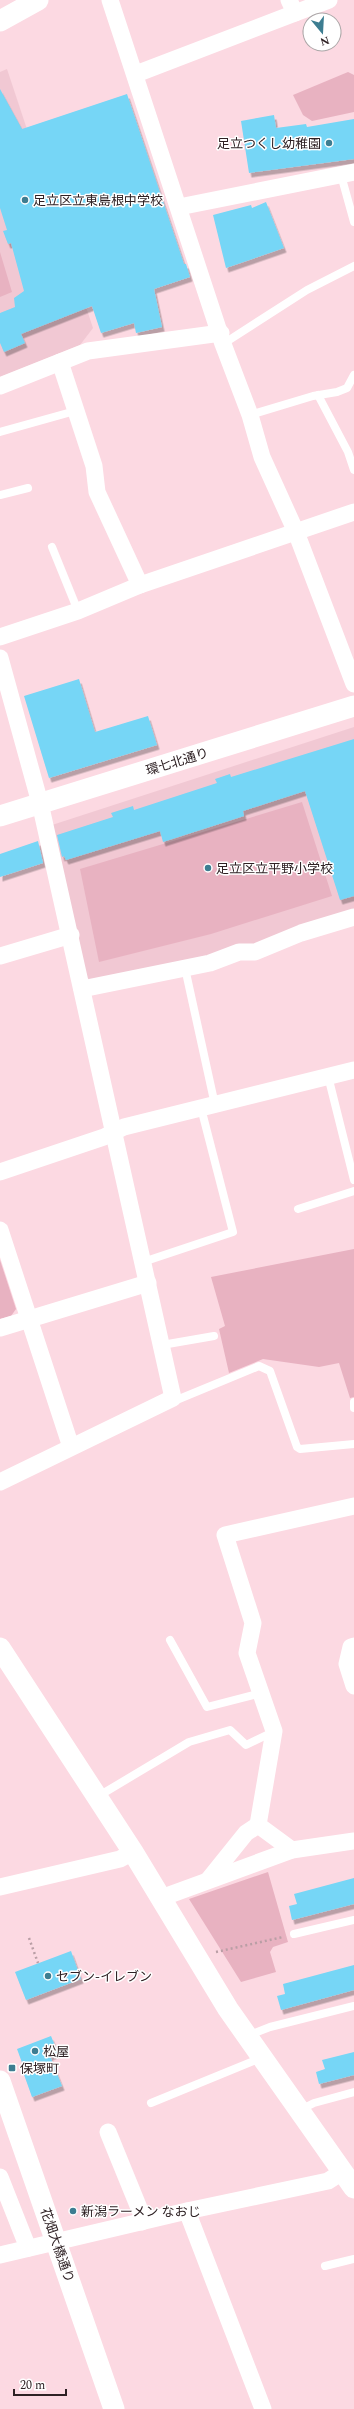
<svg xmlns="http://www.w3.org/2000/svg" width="354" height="2409" font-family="Spectral,'Noto Sans JP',serif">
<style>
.built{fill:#f1c8d3}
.green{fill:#e8b2c1}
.building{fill:#76d6f6;filter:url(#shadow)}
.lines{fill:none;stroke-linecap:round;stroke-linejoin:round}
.path{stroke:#b99ea5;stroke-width:2.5;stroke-dasharray:2 3;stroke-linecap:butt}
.service{stroke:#fff;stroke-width:8}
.minor{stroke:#fff;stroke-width:17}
.tertiary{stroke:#fff;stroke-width:21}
.poi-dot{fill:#3d7d91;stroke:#fff;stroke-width:1.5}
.labels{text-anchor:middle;stroke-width:3;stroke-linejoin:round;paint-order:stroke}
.poi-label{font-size:13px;fill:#2e2124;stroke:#fff;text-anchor:start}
.street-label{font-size:13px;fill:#2e2124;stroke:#fff}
</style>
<defs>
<filter id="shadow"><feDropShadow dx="2.5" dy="4.5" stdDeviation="0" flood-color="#0004"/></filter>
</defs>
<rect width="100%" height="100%" fill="#fcd9e2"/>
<!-- built -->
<g class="built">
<polygon points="7,69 93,328 80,345 0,377 0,72"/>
<polygon points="354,727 354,911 255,945 93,982 86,977 52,825"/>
</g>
<!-- green -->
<g class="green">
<polygon points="348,72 354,75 354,112 312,121 303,115 293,95"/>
<polygon points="0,252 12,292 0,297"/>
<polygon points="302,802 332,896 211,934 99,962 80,869"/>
<polygon points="354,1249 354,1397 350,1398 339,1363 319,1367 263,1359 229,1373 219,1329 225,1326 211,1277"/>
<polygon points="0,1260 16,1309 11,1316 0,1319"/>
<polygon points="268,1872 288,1942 273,1947 270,1952 276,1972 241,1982 189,1899"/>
</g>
<!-- building -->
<g class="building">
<polygon points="0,89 22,129 127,94 184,264 186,264 190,277 154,289 162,327 136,333 134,323 101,333 92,306 21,334 25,343 4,352 0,343 0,313 15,307 14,298 24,291 11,243 8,244 3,231 7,230 0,208"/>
<polygon points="274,115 276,128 306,124 307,127 354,119 354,159 249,173 241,121"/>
<polygon points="266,202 284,248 226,268 213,215 251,205 252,208"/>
<polygon points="79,679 95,732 148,716 157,745 49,778 24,696"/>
<polygon points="354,739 354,896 340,900 305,791 243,811 244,816 163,842 160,831 66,860 64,856 62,857 57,835 113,817 111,813 133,806 134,810 217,783 215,779 230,774 231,777"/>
<polygon points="38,841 43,863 0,877 0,854"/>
<polygon points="354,1878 354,1904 292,1920 289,1906 297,1904 294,1894"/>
<polygon points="71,1951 81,1979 26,2000 15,1972"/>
<polygon points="354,1965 354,1990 281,2010 277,1996 285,1994 283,1984"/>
<polygon points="51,2036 58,2053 50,2056 62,2086 32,2097 22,2069 24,2068 17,2049"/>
<polygon points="354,2052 354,2075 319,2084 316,2072 325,2069 322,2060"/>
</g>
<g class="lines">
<!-- path -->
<g class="path">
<polyline points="29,1938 38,1963"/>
<polyline points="216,1952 283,1937"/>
</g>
<!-- service -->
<g class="service">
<polyline points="341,175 354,222"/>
<polyline points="223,344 307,290 354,266"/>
<polyline points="318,395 348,452 354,470"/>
<polyline points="250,415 313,396 337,392 347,388 354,375"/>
<polyline points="0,432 75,411"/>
<polyline points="0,495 28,488"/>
<polyline points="52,547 78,611"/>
<polyline points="185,968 215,1105"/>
<polyline points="328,1076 354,1180"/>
<polyline points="298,1209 354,1191"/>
<polyline points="143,1262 233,1232 201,1108"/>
<polyline points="162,1345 214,1336"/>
<polyline points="173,1398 179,1399 259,1366 270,1371 297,1447 300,1449 354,1444"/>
<polyline points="354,1402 354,1408"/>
<polyline points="170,1640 207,1707 261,1693"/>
<polyline points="97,1797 189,1742 230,1730 246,1745 273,1732"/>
<polyline points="294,1934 354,1920"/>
<polyline points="247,2036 270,2027 354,2006"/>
<polyline points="151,2103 261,2058"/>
<polyline points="300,2110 314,2103 354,2092"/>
<polyline points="325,2266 354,2259"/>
</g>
<!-- minor -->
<g class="minor">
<polyline points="110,0 223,344 250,415 262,457 296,532 354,684"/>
<polyline points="289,0 295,13"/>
<polyline points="136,74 329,0"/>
<polyline points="179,207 354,172"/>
<polyline points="60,362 94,466 97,492 140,585"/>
<polyline points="0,386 88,351 221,333"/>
<polyline points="0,637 78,611 140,585 354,512"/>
<polyline points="0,658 40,803 173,1398 0,1482"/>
<polyline points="0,956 71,935"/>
<polyline points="82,989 210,963 239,952 255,952 301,933 354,917"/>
<polyline points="0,1172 104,1137 124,1127 354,1070"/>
<polyline points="0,1230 71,1447"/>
<polyline points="0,1328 148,1283"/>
<polyline points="354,1646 351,1647 347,1664 354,1686"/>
<polyline points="292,1850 258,1825 274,1731 247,1653 253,1623 225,1535 354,1506"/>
<polyline points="209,1879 246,1833 258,1825"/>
<polyline points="0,1887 120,1859 133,1852"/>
<polyline points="161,1898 292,1850 354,1841"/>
<polyline points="108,2132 141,2213 142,2222"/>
<polyline points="0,2177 28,2248"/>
<polyline points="187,2211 263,2409"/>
<polyline points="0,2255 187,2211 328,2181 342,2172"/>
</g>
<!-- tertiary -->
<g class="tertiary">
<polyline points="0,21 38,0"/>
<polyline points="0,816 354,706"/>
<polyline points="0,1648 133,1852 228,2009 354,2188"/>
<polyline points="0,2081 114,2409"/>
</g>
</g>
<!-- markers -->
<g class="poi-dot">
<circle cx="329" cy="143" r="4"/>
<circle cx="25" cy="200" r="4"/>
<circle cx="208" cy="868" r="4"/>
<circle cx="48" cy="1976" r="4"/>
<circle cx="35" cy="2051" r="4"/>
<rect x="8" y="2064" width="8" height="8" rx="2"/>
<circle cx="73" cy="2211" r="4"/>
</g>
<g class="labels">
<!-- poi labels -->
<g class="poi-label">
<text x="321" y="148" text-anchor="end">足立つくし幼稚園</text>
<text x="33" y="205">足立区立東島根中学校</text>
<text x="216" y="873">足立区立平野小学校</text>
<text x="56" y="1981">セブン-イレブン</text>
<text x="43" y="2056">松屋</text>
<text x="20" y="2073">保塚町</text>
<text x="81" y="2216">新潟ラーメン なおじ</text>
</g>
<!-- street labels -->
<g class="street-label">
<text transform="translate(177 761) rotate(-17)" y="5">環七北通り</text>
<text transform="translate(58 2245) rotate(71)" y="5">花畑大橋通り</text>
</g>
</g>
<!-- north arrow -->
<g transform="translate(322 32) rotate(162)"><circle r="19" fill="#ffffff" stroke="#aba6a7"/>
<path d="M0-3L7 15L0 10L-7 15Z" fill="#3d7d91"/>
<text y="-6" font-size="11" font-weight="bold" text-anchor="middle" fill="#2e2124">N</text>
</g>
<!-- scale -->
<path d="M14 2389v6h52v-6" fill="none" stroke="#2e2124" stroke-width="2"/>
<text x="20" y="2389" font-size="12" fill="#2e2124" stroke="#ffffff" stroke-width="3" paint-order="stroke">20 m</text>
</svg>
